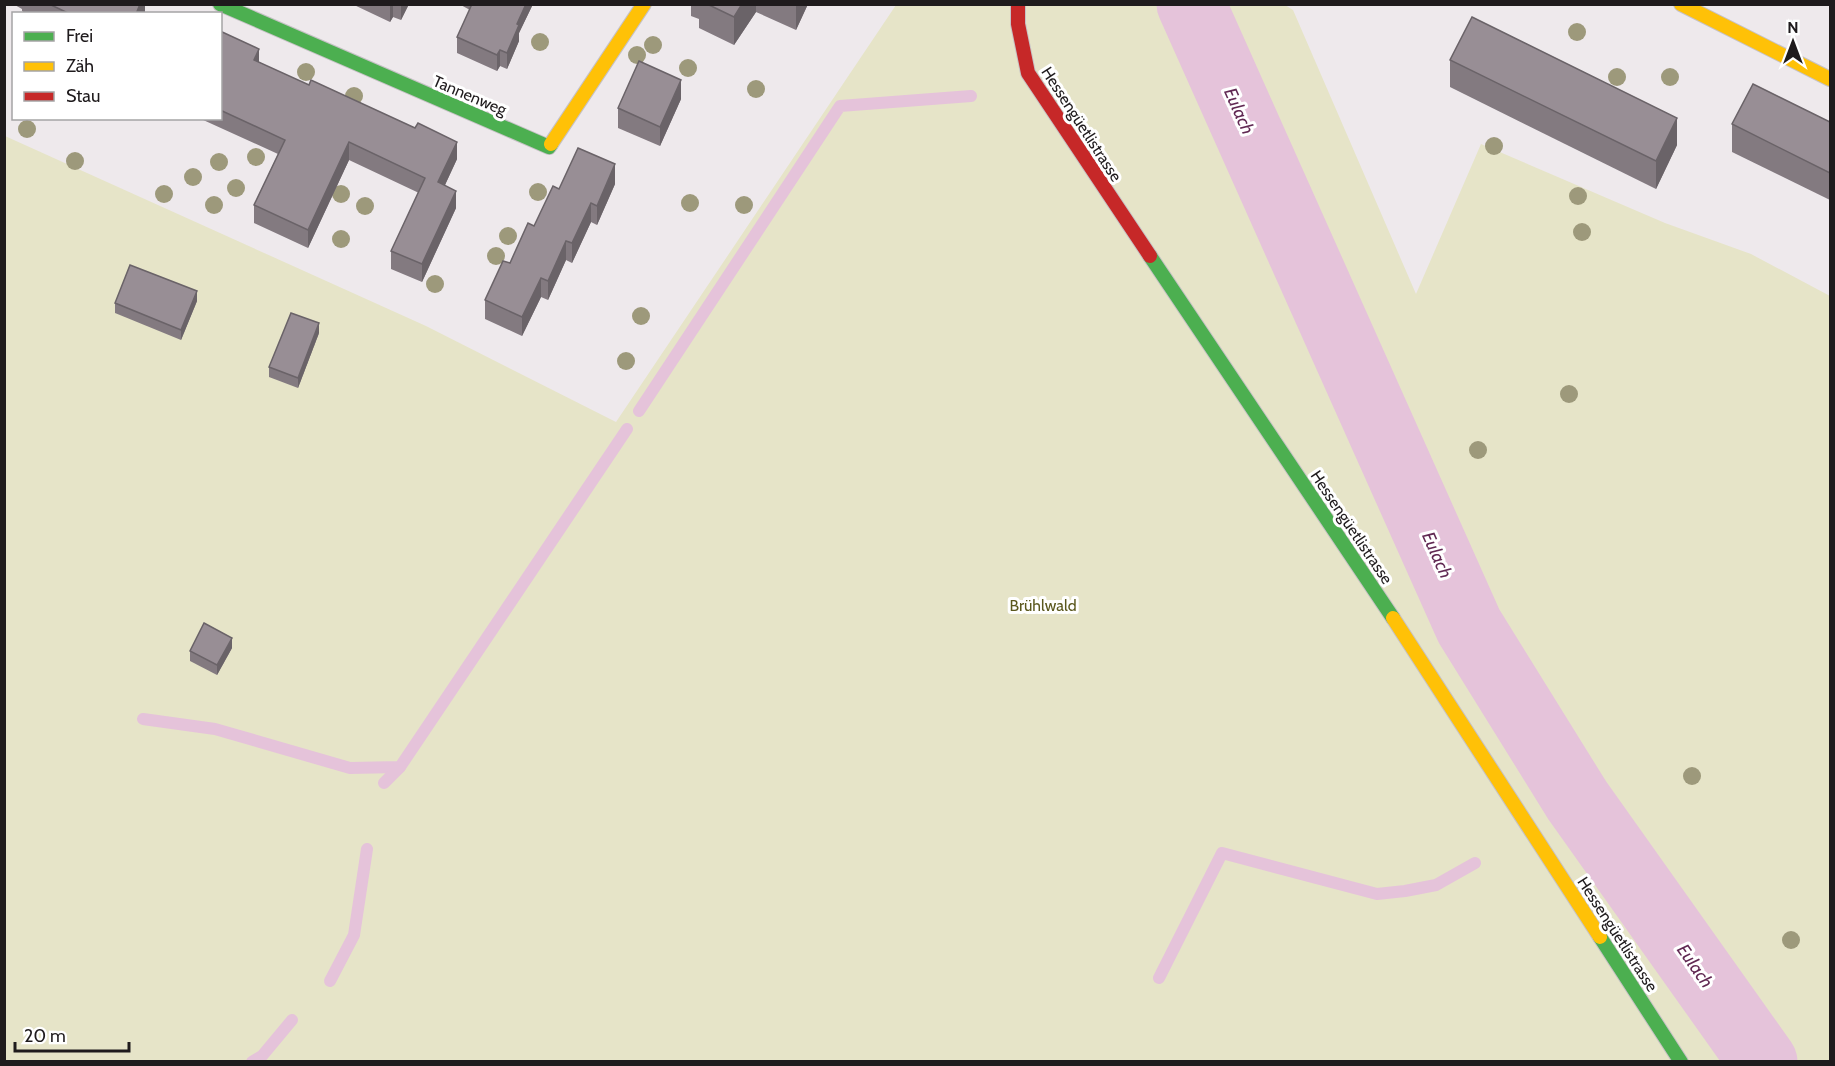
<svg xmlns="http://www.w3.org/2000/svg" width="1835" height="1066" font-family="Cabin,sans-serif">
<style>
.green{fill:#e6e4c8}
.lines{fill:none;stroke-linecap:round;stroke-linejoin:round}
.stream{stroke:#e5c3da;stroke-width:12}
.river{stroke:#e5c3da;stroke-width:69}
.fast-casing{stroke:#c6c2c5;stroke-width:16}
.slow-casing{stroke:#c6c2c5;stroke-width:16}
.jam-casing{stroke:#c6c2c5;stroke-width:16}
.fast{stroke:#4caf50;stroke-width:14}
.slow{stroke:#ffc107;stroke-width:14}
.jam{stroke:#c62828;stroke-width:14}
.tree{fill:#9d997b}
.wall{fill:#837a80}
.shaded-wall{fill:#6a6368}
.building{fill:#988e95;stroke:#6a6368;stroke-width:1.5}
.labels{text-anchor:middle;stroke-width:6;stroke-linejoin:round;paint-order:stroke}
.street-label{font-size:16px;fill:#1f1b1d;stroke:#fff}
.park-label{font-size:16px;fill:#5b581e;stroke:#fff}
.water-label{font-size:18px;font-style:italic;fill:#612953;stroke:#fff}
</style>
<rect width="100%" height="100%" fill="#eee9ec"/>
<!-- green -->
<polygon class="green" points="896,5 1285,5 1293,10 1416,294 1481,144 1665,223 1751,254 1830,296 1830,1061 5,1062 5,136 426,326 616,422"/>
<g class="lines">
<!-- stream -->
<g class="stream">
<polyline points="639,411 840,106 971,96"/>
<polyline points="143,719 215,729 350,768 400,767 627,429"/>
<polyline points="384,783 400,767"/>
<polyline points="1562,810 1577,800"/>
<polyline points="1159,978 1222,853 1377,894 1405,891 1436,885 1475,863"/>
<polyline points="330,981 354,935 367,849"/>
<polyline points="252,1062 262,1056 292,1020"/>
</g>
<!-- river -->
<polyline class="river" points="1191,4 1469,626 1577,800 1763,1062"/>
<defs>
<g id="fast">
<polyline points="220,4 549,147 551,144"/>
<polyline points="1150,256 1393,618"/>
<polyline points="1600,937 1681,1062"/>
</g>
<g id="slow">
<polyline points="1681,4 1830,79"/>
<polyline points="551,144 644,4"/>
<polyline points="1393,618 1600,937"/>
</g>
<polyline id="jam" points="1018,4 1018,24 1028,73 1150,256"/>
</defs>
<!-- fast casing -->
<use href="#fast" class="fast-casing"/>
<!-- slow casing -->
<use href="#slow" class="slow-casing"/>
<!-- jam casing -->
<use href="#jam" class="jam-casing"/>
<!-- fast -->
<use href="#fast" class="fast"/>
<!-- slow -->
<use href="#slow" class="slow"/>
<!-- jam -->
<use href="#jam" class="jam"/>
</g>
<!-- trees -->
<g class="tree">
<circle cx="1577" cy="32" r="9"/>
<circle cx="540" cy="42" r="9"/>
<circle cx="653" cy="45" r="9"/>
<circle cx="637" cy="55" r="9"/>
<circle cx="688" cy="68" r="9"/>
<circle cx="306" cy="72" r="9"/>
<circle cx="1617" cy="77" r="9"/>
<circle cx="1670" cy="77" r="9"/>
<circle cx="756" cy="89" r="9"/>
<circle cx="354" cy="96" r="9"/>
<circle cx="27" cy="129" r="9"/>
<circle cx="1494" cy="146" r="9"/>
<circle cx="256" cy="157" r="9"/>
<circle cx="75" cy="161" r="9"/>
<circle cx="219" cy="162" r="9"/>
<circle cx="193" cy="177" r="9"/>
<circle cx="236" cy="188" r="9"/>
<circle cx="538" cy="192" r="9"/>
<circle cx="164" cy="194" r="9"/>
<circle cx="341" cy="194" r="9"/>
<circle cx="1578" cy="196" r="9"/>
<circle cx="690" cy="203" r="9"/>
<circle cx="214" cy="205" r="9"/>
<circle cx="744" cy="205" r="9"/>
<circle cx="365" cy="206" r="9"/>
<circle cx="1582" cy="232" r="9"/>
<circle cx="508" cy="236" r="9"/>
<circle cx="341" cy="239" r="9"/>
<circle cx="496" cy="256" r="9"/>
<circle cx="435" cy="284" r="9"/>
<circle cx="641" cy="316" r="9"/>
<circle cx="626" cy="361" r="9"/>
<circle cx="1569" cy="394" r="9"/>
<circle cx="1478" cy="450" r="9"/>
<circle cx="1692" cy="776" r="9"/>
<circle cx="1791" cy="940" r="9"/>
</g>
<!-- wall -->
<g class="wall">
<polygon points="13,4 145,4 145,14 26,14 22,11 22,9"/>
<polygon points="352,4 409,4 401,20 393,17 390,22"/>
<polygon points="459,4 533,4 519,33 519,41 507,69 500,66 497,71 457,53 457,37 470,10"/>
<polygon points="691,4 808,4 796,30 756,12 734,45 699,28 699,19 691,16"/>
<polygon points="220,31 259,62 457,159 445,185 456,208 422,282 391,269 391,251 419,193 349,160 308,248 254,223 254,205 278,154 201,119 220,118"/>
<polygon points="1450,60 1677,145 1656,189 1450,87"/>
<polygon points="681,99 660,146 618,128 618,108"/>
<polygon points="1830,122 1830,200 1732,152 1732,124"/>
<polygon points="615,184 597,225 591,222 572,263 566,260 548,300 541,297 522,336 485,319 485,300 559,189"/>
<polygon points="197,301 181,340 115,313 115,303"/>
<polygon points="319,333 298,388 269,377 269,367"/>
<polygon points="232,648 217,675 190,661 190,651"/>
</g>
<!-- shaded-wall -->
<g class="shaded-wall">
<polygon points="140,4 145,4 145,14 136,14"/>
<polygon points="390,4 393,4 393,17 390,22"/>
<polygon points="401,4 409,4 401,20"/>
<polygon points="526,4 533,4 519,33 519,41 507,69 507,53 517,24"/>
<polygon points="742,4 756,4 756,12 734,45 734,17"/>
<polygon points="796,4 808,4 796,30"/>
<polygon points="259,49 259,66 254,60"/>
<polygon points="500,50 500,66 497,71 497,55"/>
<polygon points="681,80 681,99 660,146 660,127"/>
<polygon points="1677,118 1677,145 1656,189 1656,161"/>
<polygon points="349,142 349,160 308,248 308,230"/>
<polygon points="457,142 457,159 438,200 438,182"/>
<polygon points="615,164 615,184 597,225 597,206"/>
<polygon points="456,191 456,208 422,282 422,264"/>
<polygon points="591,203 591,222 572,263 572,243"/>
<polygon points="566,241 566,260 548,300 548,281"/>
<polygon points="541,278 541,297 522,336 522,317"/>
<polygon points="197,291 197,301 181,340 181,330"/>
<polygon points="319,323 319,333 298,388 298,378"/>
<polygon points="232,638 232,648 217,675 217,665"/>
</g>
<!-- building -->
<g class="building">
<polygon points="49,4 140,4 136,14 70,14"/>
<polygon points="472,4 526,4 517,24 519,25 507,53 500,50 497,55 457,37"/>
<polygon points="707,4 742,4 734,17"/>
<polygon points="1472,17 1677,118 1656,161 1450,60"/>
<polygon points="220,31 259,49 254,60 309,85 311,80 415,128 418,123 457,142 438,182 456,191 422,264 391,251 425,178 349,142 308,230 254,205 285,140 220,110"/>
<polygon points="639,61 681,80 660,127 618,108"/>
<polygon points="1753,84 1830,122 1830,173 1732,124"/>
<polygon points="578,148 615,164 597,206 591,203 572,243 566,241 548,281 541,278 522,317 485,300 503,261 510,263 528,223 534,226 553,186 559,189"/>
<polygon points="130,265 197,291 181,330 115,303"/>
<polygon points="291,313 319,323 298,378 269,367"/>
<polygon points="204,623 232,638 217,665 190,651"/>
</g>
<g class="labels">
<!-- street labels -->
<g class="street-label">
<text transform="translate(470 95) rotate(23)" y="6">Tannenweg</text>
<text transform="translate(1082 124) rotate(57)" y="6">Hessengüetlistrasse</text>
<text transform="translate(1352 527) rotate(56)" y="6">Hessengüetlistrasse</text>
<text transform="translate(1618 934) rotate(57)" y="6">Hessengüetlistrasse</text>
</g>
<!-- park labels -->
<g class="park-label">
<text x="1043" y="611">Brühlwald</text>
</g>
<!-- water labels -->
<g class="water-label">
<text transform="translate(1239 111) rotate(66)" y="6">Eulach</text>
<text transform="translate(1437 555) rotate(66)" y="6">Eulach</text>
<text transform="translate(1695 966) rotate(55)" y="6">Eulach</text>
</g>
</g>
<!-- border -->
<rect width="1835" height="1066" fill="none" stroke="#1f1b1d" stroke-width="12"/>
<!-- legend -->
<rect x="12" y="12" width="210" height="108" fill="#ffffff" stroke="#a5a4a5" stroke-width="1.5"/>
<rect x="24" y="32" width="30" height="9" fill="#4caf50" stroke="#a5a4a5" stroke-width="1.5"/>
<text x="66" y="42" font-size="18" fill="#1f1b1d">Frei</text>
<rect x="24" y="62" width="30" height="9" fill="#ffc107" stroke="#a5a4a5" stroke-width="1.5"/>
<text x="66" y="72" font-size="18" fill="#1f1b1d">Zäh</text>
<rect x="24" y="92" width="30" height="9" fill="#c62828" stroke="#a5a4a5" stroke-width="1.5"/>
<text x="66" y="102" font-size="18" fill="#1f1b1d">Stau</text>
<!-- north arrow -->
<g transform="translate(1793 42)" stroke="#ffffff" stroke-width="4.5" paint-order="stroke">
<path d="M0-4.5L10 22L0 15L-10 22Z" fill="#1f1b1d"/>
<text y="-9" font-size="16" font-weight="bold" text-anchor="middle" fill="#1f1b1d">N</text>
</g>
<!-- scale -->
<path d="M15 1042v9h114v-9" fill="none" stroke="#1f1b1d" stroke-width="3"/>
<text x="24" y="1042" font-size="18" fill="#1f1b1d" stroke="#ffffff" stroke-width="4.5" paint-order="stroke">20 m</text>
</svg>
